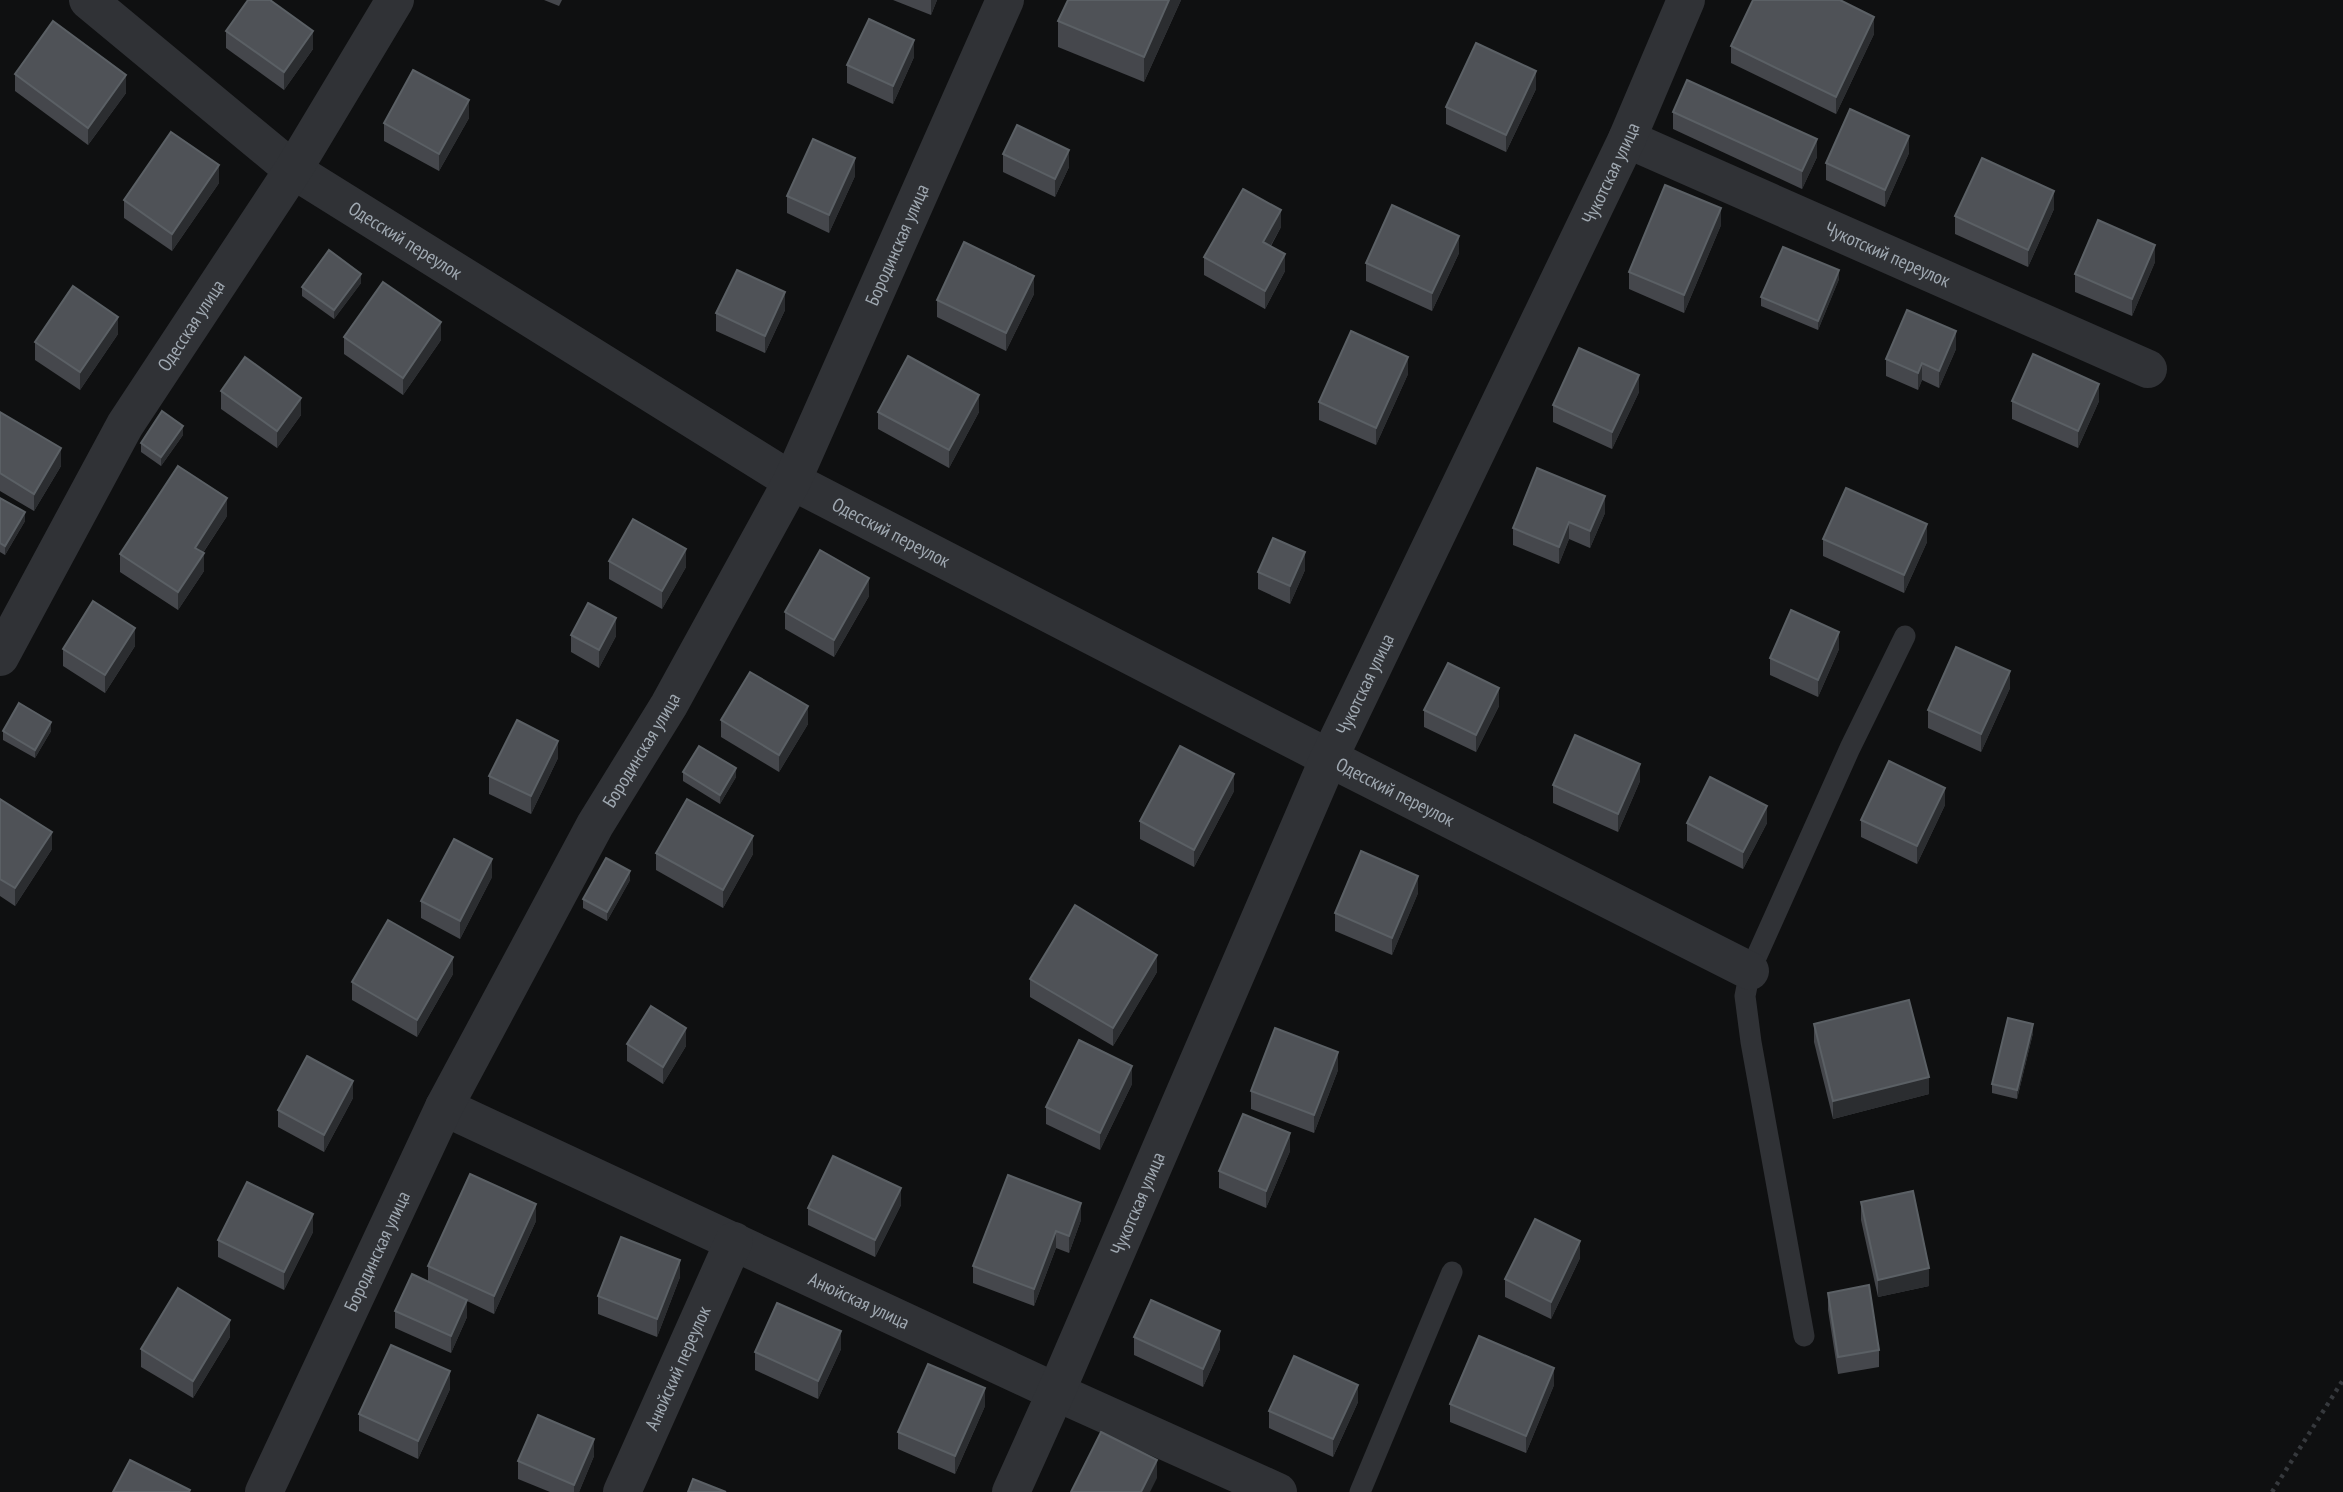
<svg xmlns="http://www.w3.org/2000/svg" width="2343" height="1492" font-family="'PT Sans Narrow',sans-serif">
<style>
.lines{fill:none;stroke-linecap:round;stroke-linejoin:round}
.path{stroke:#36393d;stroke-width:4.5;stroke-dasharray:3.5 5;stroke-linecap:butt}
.service{stroke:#303236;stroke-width:21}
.minor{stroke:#303236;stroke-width:38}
.wall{fill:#45474c}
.shaded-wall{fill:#2b2d30}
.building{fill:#4f5257;stroke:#5b6065;stroke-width:2}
.labels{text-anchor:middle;stroke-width:5;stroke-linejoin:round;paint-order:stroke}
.street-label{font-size:19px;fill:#a0a9b2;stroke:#0b0b0c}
</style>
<rect width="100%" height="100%" fill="#0f1011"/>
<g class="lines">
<!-- path -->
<polyline class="path" points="2272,1492 2343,1380"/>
<!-- service -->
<g class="service">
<polyline points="1804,1336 1751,1042 1745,996 1750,971 1850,748 1905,636"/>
<polyline points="1360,1492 1452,1272"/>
</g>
<!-- minor -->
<g class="minor">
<path id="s1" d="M 88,0 L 293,170 L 792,481 L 1329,758 L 1750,971"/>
<path id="s2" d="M 1627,139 L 2148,369"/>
<path id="s3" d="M 0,657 L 125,425 L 293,170 L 395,0"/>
<path id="s4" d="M 444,1107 L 1056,1392 L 1278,1492"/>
<path id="s5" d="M 264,1492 L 444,1107 L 595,825 L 669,705 L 792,481 L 1005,0"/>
<path id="s6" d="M 622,1492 L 734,1241"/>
<path id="s7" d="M 1011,1492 L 1056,1392 L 1329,758 L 1627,139 L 1686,0"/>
</g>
</g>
<!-- wall -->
<g class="wall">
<polygon points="544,0 562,0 559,6"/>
<polygon points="893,0 937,0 931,15"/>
<polygon points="1068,0 1181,0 1144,82 1058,47 1058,21"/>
<polygon points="226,31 313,49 284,90 226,48"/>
<polygon points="1874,34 1836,114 1731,63 1731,46"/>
<polygon points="914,57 893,104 847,83 847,65"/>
<polygon points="15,74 126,93 88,145 15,91"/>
<polygon points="1536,89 1506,152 1446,124 1446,107"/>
<polygon points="1673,112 1817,157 1802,189 1673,129"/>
<polygon points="469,118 439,171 384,141 384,123"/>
<polygon points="1909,153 1885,207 1826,180 1826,163"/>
<polygon points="1003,154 1069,167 1055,197 1003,172"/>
<polygon points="855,176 829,233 787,213 787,196"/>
<polygon points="219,183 172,251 124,218 124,200"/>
<polygon points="2054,209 2028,267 1955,234 1955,216"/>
<polygon points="1721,225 1684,313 1629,289 1629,272"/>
<polygon points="1281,227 1271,246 1285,271 1265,309 1204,275 1204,257"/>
<polygon points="1459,253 1432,311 1366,281 1366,263"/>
<polygon points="2155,262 2132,316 2075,292 2075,274"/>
<polygon points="1839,279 1818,330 1761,306 1761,297"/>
<polygon points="361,283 334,319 302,296 302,287"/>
<polygon points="1034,294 1006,351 937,317 937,300"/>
<polygon points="785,310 765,353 716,331 716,313"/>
<polygon points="118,334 80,390 35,360 35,342"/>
<polygon points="344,337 441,340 403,395 344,354"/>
<polygon points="1956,349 1939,388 1922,380 1918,390 1886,376 1886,359"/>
<polygon points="1408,374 1376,445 1319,420 1319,402"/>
<polygon points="221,391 301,415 277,448 221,409"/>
<polygon points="1639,392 1612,449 1553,422 1553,405"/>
<polygon points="2012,401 2099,401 2078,448 2012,419"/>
<polygon points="0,412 61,466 34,511 0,491"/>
<polygon points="878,412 979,412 949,468 878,429"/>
<polygon points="183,435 161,466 141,452 141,443"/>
<polygon points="0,498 25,521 5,555 0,552"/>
<polygon points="1605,513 1590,548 1569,539 1559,564 1513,545 1513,528"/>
<polygon points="227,516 203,553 204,571 178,610 120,572 120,554"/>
<polygon points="1823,539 1927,542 1904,593 1823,556"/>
<polygon points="609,561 686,567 662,609 609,579"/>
<polygon points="1305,570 1290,604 1258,589 1258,572"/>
<polygon points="869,596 834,657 785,629 785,612"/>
<polygon points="571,635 616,636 599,668 571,652"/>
<polygon points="135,646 105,693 63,666 63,649"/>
<polygon points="1839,649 1818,697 1770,675 1770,658"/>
<polygon points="2010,688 1981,752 1928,728 1928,710"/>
<polygon points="1499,706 1476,752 1424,727 1424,710"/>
<polygon points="721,720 808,724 779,772 721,737"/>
<polygon points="3,731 51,731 35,758 3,740"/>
<polygon points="558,758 531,814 489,794 489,776"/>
<polygon points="683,772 736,777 720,804 683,781"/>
<polygon points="1640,781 1618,832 1553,803 1553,785"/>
<polygon points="1234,791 1194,867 1140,839 1140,821"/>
<polygon points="0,799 52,849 15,906 0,896"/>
<polygon points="1945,805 1917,864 1861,837 1861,820"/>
<polygon points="1687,823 1767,823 1743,869 1687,841"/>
<polygon points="656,853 753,854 723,908 656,870"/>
<polygon points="492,877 460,939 421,918 421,901"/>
<polygon points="630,880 607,921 583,908 583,899"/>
<polygon points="1418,893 1392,955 1335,931 1335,913"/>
<polygon points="1157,972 1113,1046 1030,997 1030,979"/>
<polygon points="453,974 417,1037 352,1000 352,982"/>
<polygon points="1814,1024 1929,1094 1833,1119 1814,1042"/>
<polygon points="2033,1033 2017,1099 1992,1093 1992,1084"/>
<polygon points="627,1044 686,1046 663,1084 627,1061"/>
<polygon points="1338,1070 1314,1133 1251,1109 1251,1091"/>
<polygon points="1132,1084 1100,1150 1046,1124 1046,1107"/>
<polygon points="353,1098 324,1152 278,1127 278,1110"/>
<polygon points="1290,1151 1266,1208 1219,1188 1219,1171"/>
<polygon points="1861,1202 1929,1286 1878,1297 1861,1220"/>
<polygon points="901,1205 875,1257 808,1225 808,1208"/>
<polygon points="1081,1220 1069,1253 1056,1248 1034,1306 973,1283 973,1266"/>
<polygon points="536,1221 494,1314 467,1301 467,1317 451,1353 395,1328 395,1311 428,1282 428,1266"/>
<polygon points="313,1232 284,1290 218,1257 218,1240"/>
<polygon points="1580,1258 1551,1319 1505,1297 1505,1279"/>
<polygon points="680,1277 657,1337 598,1314 598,1296"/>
<polygon points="1828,1293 1879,1350 1879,1367 1838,1374 1828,1310"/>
<polygon points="230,1337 193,1398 141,1367 141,1349"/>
<polygon points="1134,1337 1220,1349 1203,1387 1134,1355"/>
<polygon points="841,1349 818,1399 755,1370 755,1352"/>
<polygon points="1554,1385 1526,1453 1450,1422 1450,1404"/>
<polygon points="450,1389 418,1459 359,1431 359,1414"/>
<polygon points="1358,1402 1333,1457 1269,1428 1269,1411"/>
<polygon points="985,1406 955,1474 898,1449 898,1432"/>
<polygon points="594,1456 579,1492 550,1492 518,1479 518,1461"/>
</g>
<!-- shaded-wall -->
<g class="shaded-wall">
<polygon points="931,0 937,0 931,15"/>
<polygon points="1169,0 1181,0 1144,82 1144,57"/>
<polygon points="1874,17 1874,34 1836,114 1836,97"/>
<polygon points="313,31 313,49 284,90 284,72"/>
<polygon points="914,40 914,57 893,104 893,86"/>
<polygon points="1536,71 1536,89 1506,152 1506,135"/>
<polygon points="126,75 126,93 88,145 88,128"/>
<polygon points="469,100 469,118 439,171 439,154"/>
<polygon points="1909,136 1909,153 1885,207 1885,190"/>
<polygon points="1817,139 1817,157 1802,189 1802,171"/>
<polygon points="1069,150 1069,167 1055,197 1055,179"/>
<polygon points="855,158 855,176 829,233 829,215"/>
<polygon points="219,165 219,183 172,251 172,234"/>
<polygon points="2054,191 2054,209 2028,267 2028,250"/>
<polygon points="1721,208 1721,225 1684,313 1684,295"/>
<polygon points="1281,210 1281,227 1263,259 1263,242"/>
<polygon points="1459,236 1459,253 1432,311 1432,293"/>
<polygon points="2155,245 2155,262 2132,316 2132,299"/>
<polygon points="1285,254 1285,271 1265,309 1265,291"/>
<polygon points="1839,270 1839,279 1818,330 1818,321"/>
<polygon points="361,274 361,283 334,319 334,310"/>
<polygon points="1034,276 1034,294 1006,351 1006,333"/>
<polygon points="785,292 785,310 765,353 765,336"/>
<polygon points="118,317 118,334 80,390 80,372"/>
<polygon points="441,322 441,340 403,395 403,378"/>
<polygon points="1956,331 1956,349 1939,388 1939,371"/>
<polygon points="1408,357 1408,374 1376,445 1376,428"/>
<polygon points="1922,363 1922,380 1918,390 1918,373"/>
<polygon points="1639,375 1639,392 1612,449 1612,432"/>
<polygon points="2099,384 2099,401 2078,448 2078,431"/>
<polygon points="979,395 979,412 949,468 949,450"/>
<polygon points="301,398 301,415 277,448 277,431"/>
<polygon points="183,426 183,435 161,466 161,457"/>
<polygon points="61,448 61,466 34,511 34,494"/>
<polygon points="1605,496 1605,513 1590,548 1590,531"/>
<polygon points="227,498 227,516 195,565 195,548"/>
<polygon points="25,512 25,521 5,555 5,546"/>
<polygon points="1569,522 1569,539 1559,564 1559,547"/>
<polygon points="1927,524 1927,542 1904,593 1904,575"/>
<polygon points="686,549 686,567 662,609 662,591"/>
<polygon points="1305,552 1305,570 1290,604 1290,586"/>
<polygon points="204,553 204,571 178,610 178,592"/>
<polygon points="869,578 869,596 834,657 834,640"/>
<polygon points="616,618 616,636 599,668 599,650"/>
<polygon points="135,628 135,646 105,693 105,675"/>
<polygon points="1839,632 1839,649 1818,697 1818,680"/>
<polygon points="2010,671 2010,688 1981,752 1981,734"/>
<polygon points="1499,688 1499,706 1476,752 1476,735"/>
<polygon points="808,706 808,724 779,772 779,755"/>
<polygon points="51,722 51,731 35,758 35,750"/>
<polygon points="558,741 558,758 531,814 531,796"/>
<polygon points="1640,764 1640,781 1618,832 1618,814"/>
<polygon points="736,768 736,777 720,804 720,795"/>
<polygon points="1234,774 1234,791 1194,867 1194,850"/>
<polygon points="1945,788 1945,805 1917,864 1917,846"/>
<polygon points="1767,806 1767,823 1743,869 1743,852"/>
<polygon points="52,832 52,849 15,906 15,888"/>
<polygon points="753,836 753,854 723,908 723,890"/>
<polygon points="492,859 492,877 460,939 460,921"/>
<polygon points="630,871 630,880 607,921 607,912"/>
<polygon points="1418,876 1418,893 1392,955 1392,938"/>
<polygon points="1157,955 1157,972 1113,1046 1113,1028"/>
<polygon points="453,957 453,974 417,1037 417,1020"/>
<polygon points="2033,1024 2033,1033 2017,1099 2017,1090"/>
<polygon points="686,1028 686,1046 663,1084 663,1067"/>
<polygon points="1338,1052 1338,1070 1314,1133 1314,1115"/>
<polygon points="1132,1066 1132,1084 1100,1150 1100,1133"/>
<polygon points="1929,1077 1929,1094 1833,1119 1833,1101"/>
<polygon points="353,1081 353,1098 324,1152 324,1135"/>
<polygon points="1290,1133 1290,1151 1266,1208 1266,1191"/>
<polygon points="901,1188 901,1205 875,1257 875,1240"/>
<polygon points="1081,1203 1081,1220 1069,1253 1069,1236"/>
<polygon points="536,1204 536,1221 494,1314 494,1296"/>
<polygon points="313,1214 313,1232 284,1290 284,1272"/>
<polygon points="1056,1231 1056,1248 1034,1306 1034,1289"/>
<polygon points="1580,1241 1580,1258 1551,1319 1551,1302"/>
<polygon points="680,1260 680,1277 657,1337 657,1319"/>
<polygon points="1929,1268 1929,1286 1878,1297 1878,1280"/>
<polygon points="467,1300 467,1317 451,1353 451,1336"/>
<polygon points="230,1320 230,1337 193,1398 193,1381"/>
<polygon points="841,1331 841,1349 818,1399 818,1381"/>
<polygon points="1220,1331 1220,1349 1203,1387 1203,1369"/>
<polygon points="1554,1368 1554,1385 1526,1453 1526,1436"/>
<polygon points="450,1371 450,1389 418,1459 418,1441"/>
<polygon points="1358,1385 1358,1402 1333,1457 1333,1439"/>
<polygon points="985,1388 985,1406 955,1474 955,1456"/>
<polygon points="594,1439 594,1456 579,1492 574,1492 574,1485"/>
<polygon points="1157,1460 1157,1478 1150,1492 1141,1492"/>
</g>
<!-- building -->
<g class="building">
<polygon points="248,0 270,0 313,31 284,72 226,31"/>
<polygon points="1068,0 1169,0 1144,57 1058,21"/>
<polygon points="1753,0 1840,0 1874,17 1836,97 1731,46"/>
<polygon points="869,19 914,40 893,86 847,65"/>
<polygon points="53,21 126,75 88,128 15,74"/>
<polygon points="1476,43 1536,71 1506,135 1446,107"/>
<polygon points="413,70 469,100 439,154 384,123"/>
<polygon points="1687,80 1817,139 1802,171 1673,112"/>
<polygon points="1850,109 1909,136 1885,190 1826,163"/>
<polygon points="1017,125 1069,150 1055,179 1003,154"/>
<polygon points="171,132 219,165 172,234 124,200"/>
<polygon points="813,139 855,158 829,215 787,196"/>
<polygon points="1982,158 2054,191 2028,250 1955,216"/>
<polygon points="1665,185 1721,208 1684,295 1629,272"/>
<polygon points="1243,189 1281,210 1263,242 1285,254 1265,291 1204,257"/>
<polygon points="1392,205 1459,236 1432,293 1366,263"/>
<polygon points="2098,220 2155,245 2132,299 2075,274"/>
<polygon points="964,242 1034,276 1006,333 937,300"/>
<polygon points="1783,247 1839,270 1818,321 1761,297"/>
<polygon points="329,250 361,274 334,310 302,287"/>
<polygon points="737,270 785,292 765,336 716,313"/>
<polygon points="383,282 441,322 403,378 344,337"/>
<polygon points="73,286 118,317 80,372 35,342"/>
<polygon points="1907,310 1956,331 1939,371 1922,363 1918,373 1886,359"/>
<polygon points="1351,331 1408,357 1376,428 1319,402"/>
<polygon points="1579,348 1639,375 1612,432 1553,405"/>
<polygon points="2033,354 2099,384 2078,431 2012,401"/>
<polygon points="908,356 979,395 949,450 878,412"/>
<polygon points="245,357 301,398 277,431 221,391"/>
<polygon points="162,411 183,426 161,457 141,443"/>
<polygon points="0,412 61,448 34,494 0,473"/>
<polygon points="178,466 227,498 195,548 204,553 178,592 120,554"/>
<polygon points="1537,468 1605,496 1590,531 1569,522 1559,547 1513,528"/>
<polygon points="1846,488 1927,524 1904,575 1823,539"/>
<polygon points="0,498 25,512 5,546 0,543"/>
<polygon points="633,519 686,549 662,591 609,561"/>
<polygon points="1273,538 1305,552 1290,586 1258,572"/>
<polygon points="820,550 869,578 834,640 785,612"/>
<polygon points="93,601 135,628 105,675 63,649"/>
<polygon points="588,603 616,618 599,650 571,635"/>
<polygon points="1791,610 1839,632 1818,680 1770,658"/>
<polygon points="1956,647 2010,671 1981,734 1928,710"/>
<polygon points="1448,663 1499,688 1476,735 1424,710"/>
<polygon points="750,672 808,706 779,755 721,720"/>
<polygon points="19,703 51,722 35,750 3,731"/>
<polygon points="517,720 558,741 531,796 489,776"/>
<polygon points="1575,735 1640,764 1618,814 1553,785"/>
<polygon points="699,746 736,768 720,795 683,772"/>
<polygon points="1180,746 1234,774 1194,850 1140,821"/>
<polygon points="1889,761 1945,788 1917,846 1861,820"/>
<polygon points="1710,777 1767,806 1743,852 1687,823"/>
<polygon points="0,799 52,832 15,888 0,879"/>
<polygon points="687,799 753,836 723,890 656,853"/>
<polygon points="454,839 492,859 460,921 421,901"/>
<polygon points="1361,851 1418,876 1392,938 1335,913"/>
<polygon points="606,858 630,871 607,912 583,899"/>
<polygon points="1075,905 1157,955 1113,1028 1030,979"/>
<polygon points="388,920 453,957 417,1020 352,982"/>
<polygon points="1909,1000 1929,1077 1833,1101 1814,1024"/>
<polygon points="651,1006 686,1028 663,1067 627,1044"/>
<polygon points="2008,1018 2033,1024 2017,1090 1992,1084"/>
<polygon points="1275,1028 1338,1052 1314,1115 1251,1091"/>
<polygon points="1079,1040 1132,1066 1100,1133 1046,1107"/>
<polygon points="307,1056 353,1081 324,1135 278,1110"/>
<polygon points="1243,1114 1290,1133 1266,1191 1219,1171"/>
<polygon points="833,1156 901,1188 875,1240 808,1208"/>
<polygon points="470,1174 536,1204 494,1296 428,1266"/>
<polygon points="1008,1175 1081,1203 1069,1236 1056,1231 1034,1289 973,1266"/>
<polygon points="247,1182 313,1214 284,1272 218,1240"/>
<polygon points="1913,1191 1929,1268 1878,1280 1861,1202"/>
<polygon points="1535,1219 1580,1241 1551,1302 1505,1279"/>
<polygon points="621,1237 680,1260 657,1319 598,1296"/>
<polygon points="412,1274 467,1300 451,1336 395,1311"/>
<polygon points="1869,1285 1879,1350 1838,1357 1828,1293"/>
<polygon points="178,1288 230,1320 193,1381 141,1349"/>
<polygon points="1151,1300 1220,1331 1203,1369 1134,1337"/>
<polygon points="777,1303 841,1331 818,1381 755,1352"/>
<polygon points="1479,1336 1554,1368 1526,1436 1450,1404"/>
<polygon points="391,1345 450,1371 418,1441 359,1414"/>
<polygon points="1294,1356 1358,1385 1333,1439 1269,1411"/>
<polygon points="928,1364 985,1388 955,1456 898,1432"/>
<polygon points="538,1415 594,1439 574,1485 518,1461"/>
<polygon points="1101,1432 1157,1460 1141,1492 1071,1492"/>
<polygon points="130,1460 190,1490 189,1492 113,1492"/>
<polygon points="693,1479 726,1492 688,1492"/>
</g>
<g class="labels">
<!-- street labels -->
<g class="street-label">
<text dy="7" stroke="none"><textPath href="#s7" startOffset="1449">Чукотская улица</textPath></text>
<text dy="7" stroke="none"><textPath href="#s1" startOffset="399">Одесский переулок</textPath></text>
<text dy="7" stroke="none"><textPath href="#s5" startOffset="1400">Бородинская улица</textPath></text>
<text dy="7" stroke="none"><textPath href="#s2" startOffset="285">Чукотский переулок</textPath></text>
<text dy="7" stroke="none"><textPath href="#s3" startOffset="383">Одесская улица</textPath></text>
<text dy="7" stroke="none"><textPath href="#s1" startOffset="966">Одесский переулок</textPath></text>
<text dy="7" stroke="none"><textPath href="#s7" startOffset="882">Чукотская улица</textPath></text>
<text dy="7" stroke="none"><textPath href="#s5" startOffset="833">Бородинская улица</textPath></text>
<text dy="7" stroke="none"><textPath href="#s1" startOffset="1533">Одесский переулок</textPath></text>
<text dy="7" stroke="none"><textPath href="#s7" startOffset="315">Чукотская улица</textPath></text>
<text dy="7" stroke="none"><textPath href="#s5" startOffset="266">Бородинская улица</textPath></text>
<text dy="7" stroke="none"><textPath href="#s4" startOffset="458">Анюйская улица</textPath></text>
<text dy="7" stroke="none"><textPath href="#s6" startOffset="136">Анюйский переулок</textPath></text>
</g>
</g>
</svg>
